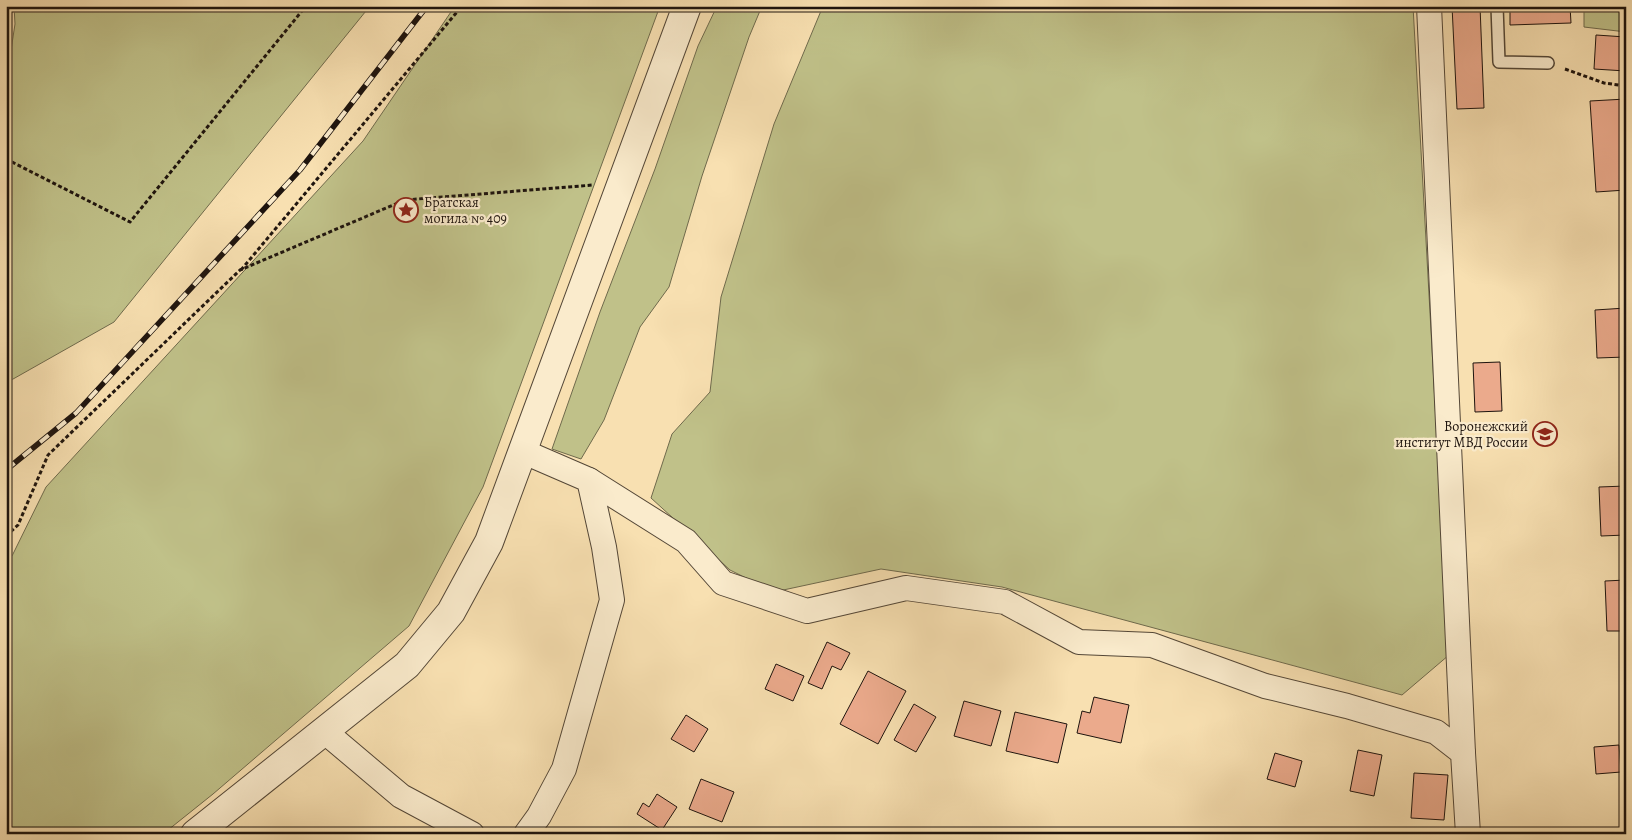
<svg xmlns="http://www.w3.org/2000/svg" width="1632" height="840" font-family="Alegreya,serif">
<style>
.green{fill:#c0c189;stroke:#6f6a4c}
.building{fill:#ebaa8c;stroke:#1e140e}
.lines{fill:none;stroke-linecap:round;stroke-linejoin:round}
.service-casing{stroke:#544737;stroke-width:14}
.minor-casing{stroke:#544737;stroke-width:26}
.tertiary-casing{stroke:#544737;stroke-width:30}
.path{stroke:#1e140e;stroke-width:3;stroke-dasharray:4 2.5;stroke-linecap:butt}
.service{stroke:#faebcc;stroke-width:11}
.minor{stroke:#faebcc;stroke-width:24}
.tertiary{stroke:#faebcc;stroke-width:28}
.rail-casing{stroke:#1e140e;stroke-width:5.5}
.rail{stroke:#faebcc;stroke-width:4;stroke-dasharray:11;stroke-linecap:butt}
.labels{text-anchor:middle;stroke-width:4.5;stroke-linejoin:round;paint-order:stroke}
.poi-label{font-size:14px;fill:#1e140e;stroke:#faebcc;text-anchor:start}
</style>
<rect width="100%" height="100%" fill="#f8e0b1"/>
<filter id="stains"><feTurbulence type="fractalNoise" baseFrequency=".004" numOctaves="4"/><feColorMatrix values="0 0 0 0 .2 0 0 0 0 .09 0 0 0 0 .02 0 0 0 .5 -.17"/></filter>
<radialGradient id="worn" r=".72"><stop offset=".6" stop-color="#630" stop-opacity="0"/><stop offset="1" stop-color="#630" stop-opacity=".3"/></radialGradient>
<!-- green -->
<g class="green">
<polygon points="14,6 370,6 114,322 6,383 6,83 15,24"/>
<polygon points="455,6 660,6 483,487 409,626 213,794 163,834 6,834 6,559 12,556 46,487 363,141"/>
<polygon points="717,6 762,6 749,37 702,176 669,287 640,327 604,420 581,459 552,449 600,312 655,169 698,46"/>
<polygon points="823,6 1413,6 1449,655 1402,695 1002,587 881,569 774,592 730,570 651,498 672,434 710,392 721,297 774,124"/>
<polygon points="1584,6 1626,6 1626,32 1584,27"/>
</g>
<!-- building -->
<g class="building">
<polygon points="1452,6 1480,6 1484,108 1457,109"/>
<polygon points="1510,6 1570,6 1571,23 1510,25"/>
<polygon points="1596,35 1626,37 1626,71 1594,69"/>
<polygon points="1626,99 1626,190 1596,192 1590,101"/>
<polygon points="1626,308 1626,357 1597,358 1595,310"/>
<polygon points="1500,362 1502,411 1475,412 1473,363"/>
<polygon points="1626,486 1626,535 1601,536 1599,487"/>
<polygon points="1626,580 1626,631 1607,631 1605,581"/>
<polygon points="827,642 850,653 841,670 832,666 822,689 808,683"/>
<polygon points="776,664 804,676 793,701 765,689"/>
<polygon points="868,671 906,691 878,744 840,724"/>
<polygon points="1094,697 1129,705 1121,743 1077,733 1082,711 1090,713"/>
<polygon points="964,701 1001,711 991,746 954,736"/>
<polygon points="914,704 936,717 916,752 894,740"/>
<polygon points="1015,712 1067,724 1058,763 1006,751"/>
<polygon points="686,715 708,729 694,752 671,739"/>
<polygon points="1619,745 1621,772 1596,774 1594,747"/>
<polygon points="1358,750 1382,755 1374,796 1350,791"/>
<polygon points="1275,753 1302,761 1295,787 1267,779"/>
<polygon points="1414,773 1448,775 1444,820 1411,818"/>
<polygon points="701,779 734,792 722,822 689,809"/>
<polygon points="657,794 677,807 662,830 637,814 643,803 649,807"/>
</g>
<g class="lines">
<defs>
<polyline id="service" points="1497,6 1499,62 1548,63"/>
<g id="minor">
<polyline points="1429,6 1463,753"/>
<polyline points="522,451 589,480 604,547 612,600 564,769 539,816 526,834"/>
<polyline points="589,480 686,541 723,583 807,611 906,588 1005,602 1079,642 1152,645 1265,686 1347,706 1436,732 1463,753 1468,834"/>
<polyline points="324,731 401,796 472,834"/>
</g>
<polyline id="tertiary" points="195,834 407,665 451,612 489,542 687,6"/>
</defs>
<!-- service casing -->
<use href="#service" class="service-casing"/>
<!-- minor casing -->
<use href="#minor" class="minor-casing"/>
<!-- tertiary casing -->
<use href="#tertiary" class="tertiary-casing"/>
<!-- path -->
<g class="path">
<polyline points="1565,69 1604,83 1626,86"/>
<polyline points="6,159 130,222 306,6"/>
<polyline points="241,270 462,6"/>
<polyline points="6,536 18,525 48,455 240,270 405,200 593,185"/>
</g>
<!-- service -->
<use href="#service" class="service"/>
<!-- minor -->
<use href="#minor" class="minor"/>
<!-- tertiary -->
<use href="#tertiary" class="tertiary"/>
<defs>
<polyline id="rail" points="6,470 76,413 300,170 427,6"/>
</defs>
<!-- rail casing -->
<use href="#rail" class="rail-casing"/>
<!-- rail -->
<use href="#rail" class="rail"/>
</g>
<!-- icons -->
<defs>
<symbol id="sight-ring" viewBox="-11 -11 22 22"><circle r="9.5" fill="#faebcc" stroke="#8f2418" stroke-width="1.5"/><path d="M0-6L1.8-2.2L6-1.7L2.9 1.2L3.7 5.4L0 3.3L-3.7 5.4L-2.9 1.2L-6-1.7L-1.8-2.2Z" fill="#8f2418"/></symbol>
<symbol id="university-ring" viewBox="-11 -11 22 22"><circle r="9.5" fill="#faebcc" stroke="#8f2418" stroke-width="1.5"/><path d="M0-5L7-2L0 1L-7-2ZM-4 1L0 2.5L4 1V4Q0 6-4 4Z" fill="#8f2418"/></symbol>
</defs>
<g fill-rule="evenodd">
<use href="#sight-ring" x="392" y="196" width="28" height="28"/>
<use href="#university-ring" x="1531" y="420" width="28" height="28"/>
</g>
<g class="labels">
<!-- poi labels -->
<g class="poi-label">
<text x="424" y="207">Братская<tspan x="424" dy="16">могила № 409</tspan></text>
<text x="1528" y="431" text-anchor="end">Воронежский<tspan x="1528" dy="16">институт МВД России</tspan></text>
</g>
</g>
<!-- margin -->
<rect width="1632" height="840" fill="none" stroke="#f8e0b1" stroke-width="25"/>
<rect x="8" y="8" width="1617" height="825" fill="none" stroke="#1e140e" stroke-width="2.5"/>
<rect x="12" y="12" width="1607" height="815" fill="none" stroke="#1e140e"/>
<rect width="100%" height="100%" filter="url(#stains)"/>
<rect width="100%" height="100%" fill="url(#worn)"/>
</svg>
